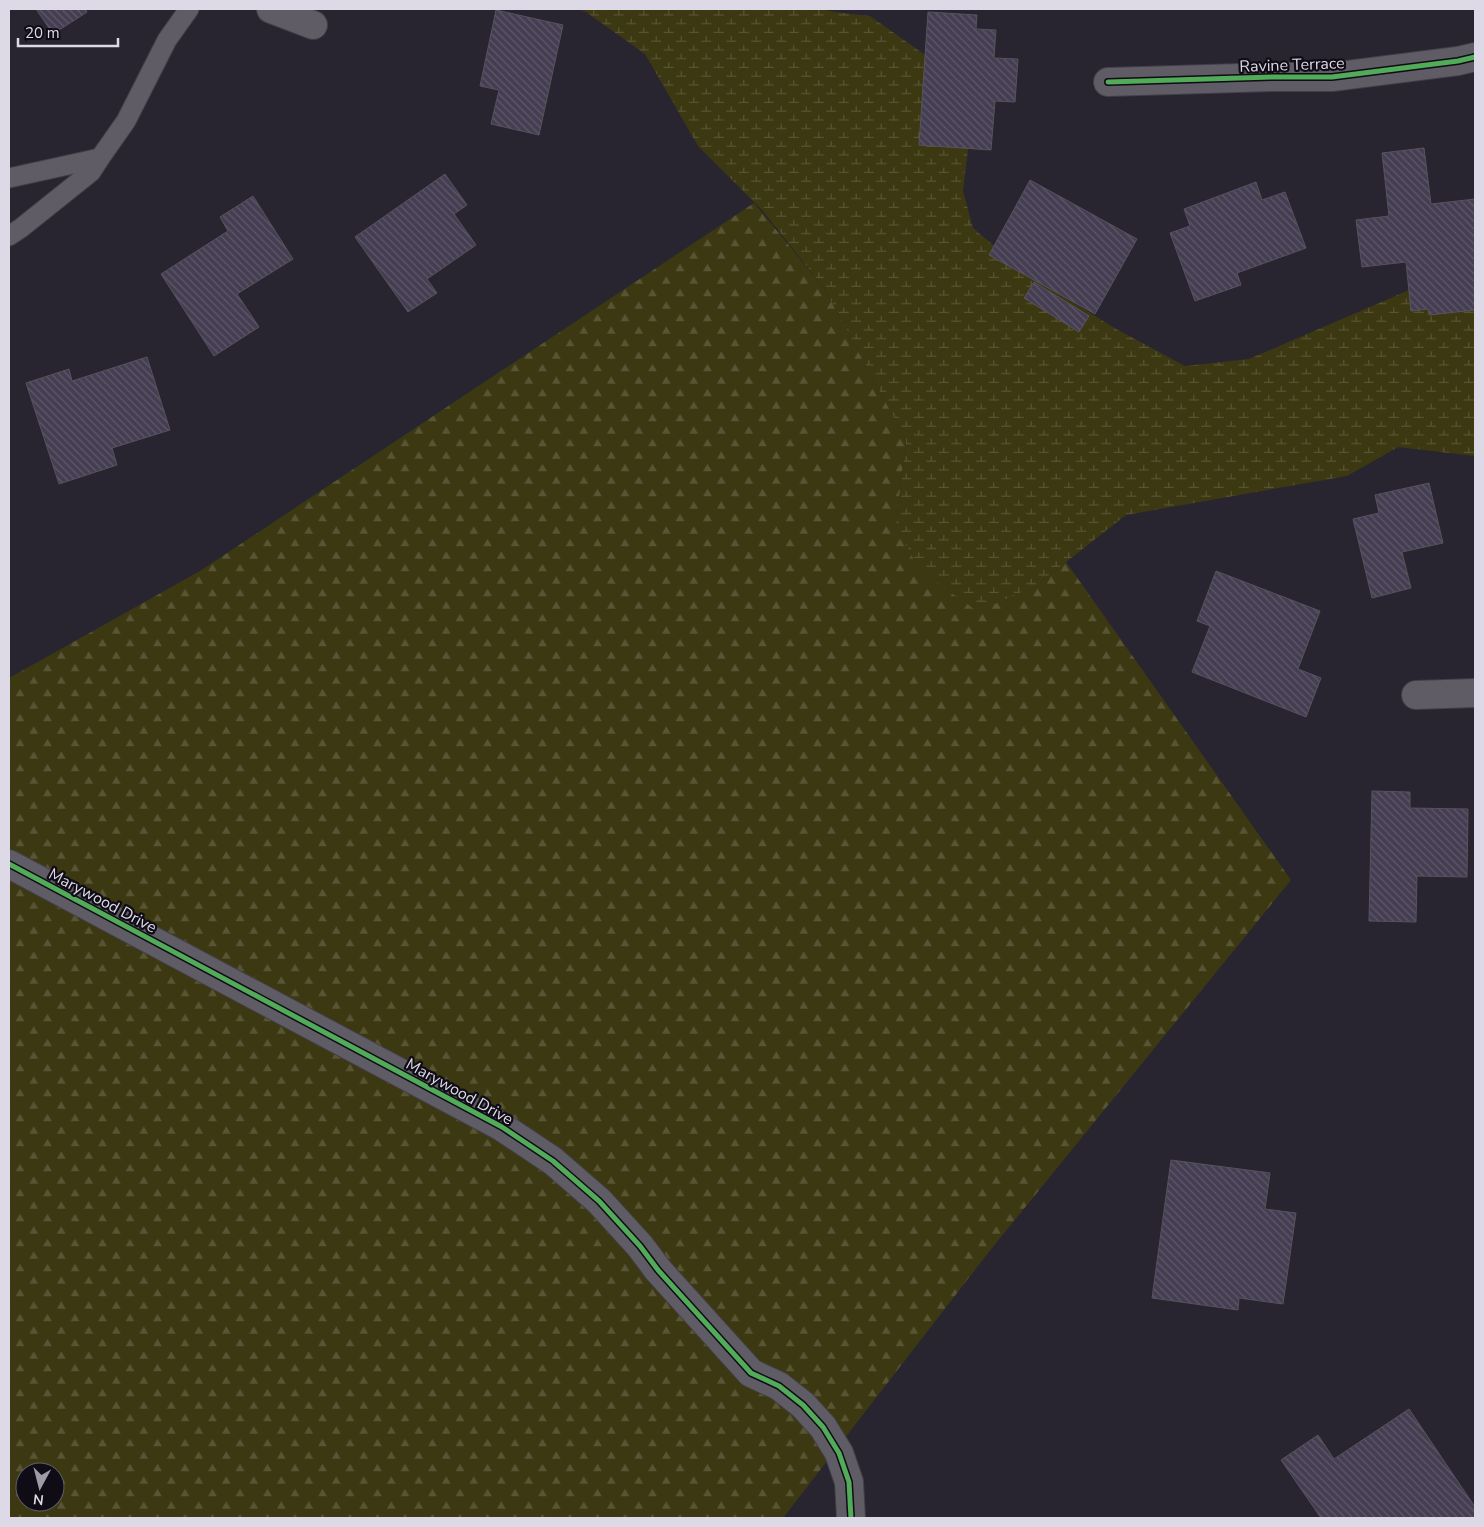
<svg xmlns="http://www.w3.org/2000/svg" width="1484" height="1527" font-family="'Nunito Sans',sans-serif">
<style>
.forest{fill:url(#forest-firs);fill-rule:evenodd}
.wetland{fill:url(#wetland-marsh)}
.building{fill:url(#building-back-hatch);stroke:#56535d}
.lines{fill:none;stroke-linecap:round;stroke-linejoin:round}
.service-casing{stroke:#433f49;stroke-width:21}
.minor-casing{stroke:#433f49;stroke-width:30}
.service{stroke:#5f5c66;stroke-width:19}
.minor{stroke:#5f5c66;stroke-width:28}
.cycleway-casing{stroke:#0f0c15;stroke-width:8}
.cycleway{stroke:#51ab58;stroke-width:5}
.labels{text-anchor:middle;stroke-width:4.5;stroke-linejoin:round;paint-order:stroke}
.street-label{font-size:16px;fill:#ddd9e7;stroke:#0f0c15}
</style>
<defs>
<pattern id="forest-firs" width="22" height="20" patternUnits="userSpaceOnUse" patternTransform="scale(1.25)"><rect width="22" height="20" fill="#3c3812"/><path d="M5 1l3.5 6h-7zM16 11l3.5 6h-7z" fill="#585434"/></pattern>
<pattern id="wetland-marsh" width="20" height="14" patternUnits="userSpaceOnUse" patternTransform="scale(1.25)"><rect width="20" height="14" fill="#3c3812"/><path d="M1 5h8M5 5V1M11 12h8M15 12V8" fill="none" stroke="#585434"/></pattern>
<pattern id="building-back-hatch" width="6" height="6" patternUnits="userSpaceOnUse" patternTransform="scale(1.25)"><rect width="6" height="6" fill="#453d51"/><path d="M-1 5l2 2M0 0l6 6M5-1l2 2" fill="none" stroke="#5f586a"/></pattern>
</defs>
<rect width="100%" height="100%" fill="#282530"/>
<!-- forest -->
<path class="forest" d="M 754,203 L 824,288 L 906,440 L 896,525 L 1038,584 L 1066,562 L 1291,880 L 988,1253 L 783,1518 L 9,1518 L 9,678 L 200,571 ZM 25,1472 L 55,1472 L 55,1502 L 25,1502 Z"/>
<!-- wetland -->
<polygon class="wetland" points="578,9 821,9 835,12 870,16 955,76 973,107 963,191 973,228 1031,277 1118,330 1185,366 1249,359 1444,275 1475,283 1475,456 1398,447 1347,476 1126,515 1038,584 978,612 919,570 896,525 906,440 824,288 762,210 698,146 645,54 586,12"/>
<!-- building -->
<g class="building">
<polygon points="36,9 85,9 87,12 53,34"/>
<polygon points="496,10 563,25 539,135 491,124 499,90 480,86"/>
<polygon points="928,12 977,15 976,29 996,30 994,58 1018,59 1015,102 995,101 991,150 919,145"/>
<polygon points="1424,148 1431,204 1475,199 1475,310 1429,315 1428,309 1411,311 1406,262 1362,267 1356,220 1389,216 1382,153"/>
<polygon points="445,174 467,205 454,214 476,245 427,279 437,293 408,312 355,237"/>
<polygon points="1030,180 1137,239 1095,314 989,255"/>
<polygon points="1256,182 1262,200 1285,192 1306,248 1237,273 1241,285 1195,301 1170,233 1190,226 1184,209"/>
<polygon points="253,196 293,259 237,294 259,327 214,356 161,274 228,231 220,217"/>
<polygon points="1034,282 1089,316 1079,332 1024,298"/>
<polygon points="147,357 170,430 112,448 117,465 59,484 26,383 69,369 72,381"/>
<polygon points="1429,483 1443,543 1402,552 1411,588 1372,598 1353,519 1379,513 1375,495"/>
<polygon points="1216,571 1320,611 1298,669 1321,678 1306,717 1192,672 1210,626 1197,621"/>
<polygon points="1372,791 1410,792 1410,808 1468,809 1467,877 1417,876 1416,922 1369,921"/>
<polygon points="1171,1160 1270,1173 1265,1209 1296,1213 1283,1304 1239,1298 1238,1310 1152,1298"/>
<polygon points="1409,1409 1475,1507 1475,1517 1473,1518 1321,1518 1281,1460 1318,1435 1334,1459"/>
</g>
<g class="lines">
<defs>
<g id="service">
<polyline points="100,158 126,121 167,40 189,9"/>
<polyline points="9,178 100,158 91,172 21,228 9,236"/>
</g>
<g id="minor">
<polyline points="271,9 313,25"/>
<polyline points="1108,82 1273,77 1332,77 1458,61 1475,57"/>
<polyline points="1416,695 1475,693"/>
<polyline points="9,864 502,1127 553,1161 599,1201 640,1246 658,1270 751,1373 779,1386 803,1405 823,1427 839,1453 849,1482 851,1518"/>
</g>
</defs>
<!-- service casing -->
<use href="#service" class="service-casing"/>
<!-- minor casing -->
<use href="#minor" class="minor-casing"/>
<!-- service -->
<use href="#service" class="service"/>
<!-- minor -->
<use href="#minor" class="minor"/>
<defs>
<g id="cycleway">
<polyline points="1108,82 1273,77 1332,77 1458,61 1475,57"/>
<polyline points="9,864 502,1127 553,1161 599,1201 640,1246 658,1270 751,1373 779,1386 803,1405 823,1427 839,1453 849,1482 851,1518"/>
</g>
</defs>
<!-- cycleway casing -->
<use href="#cycleway" class="cycleway-casing"/>
<!-- cycleway -->
<use href="#cycleway" class="cycleway"/>
</g>
<g class="labels">
<!-- street labels -->
<g class="street-label">
<text transform="translate(1292 64) rotate(-2)" y="6">Ravine Terrace</text>
<text transform="translate(103 900) rotate(28)" y="6">Marywood Drive</text>
<text transform="translate(460 1091) rotate(29)" y="6">Marywood Drive</text>
</g>
</g>
<!-- border -->
<rect width="1484" height="1527" fill="none" stroke="#ddd9e7" stroke-width="20"/>
<!-- north arrow -->
<g transform="translate(40 1487) rotate(187)"><circle r="24" fill="#0f0c15" stroke="#615e69"/>
<path d="M0-4L9 19L0 12L-9 19Z" fill="#9e9aa7"/>
<text y="-8" font-size="14" font-weight="bold" text-anchor="middle" fill="#ddd9e7">N</text>
</g>
<!-- scale -->
<path d="M18 38v8h100v-8" fill="none" stroke="#ddd9e7" stroke-width="2.5"/>
<text x="25" y="38" font-size="15" fill="#ddd9e7" stroke="#0f0c15" stroke-width="4" paint-order="stroke">20 m</text>
</svg>
